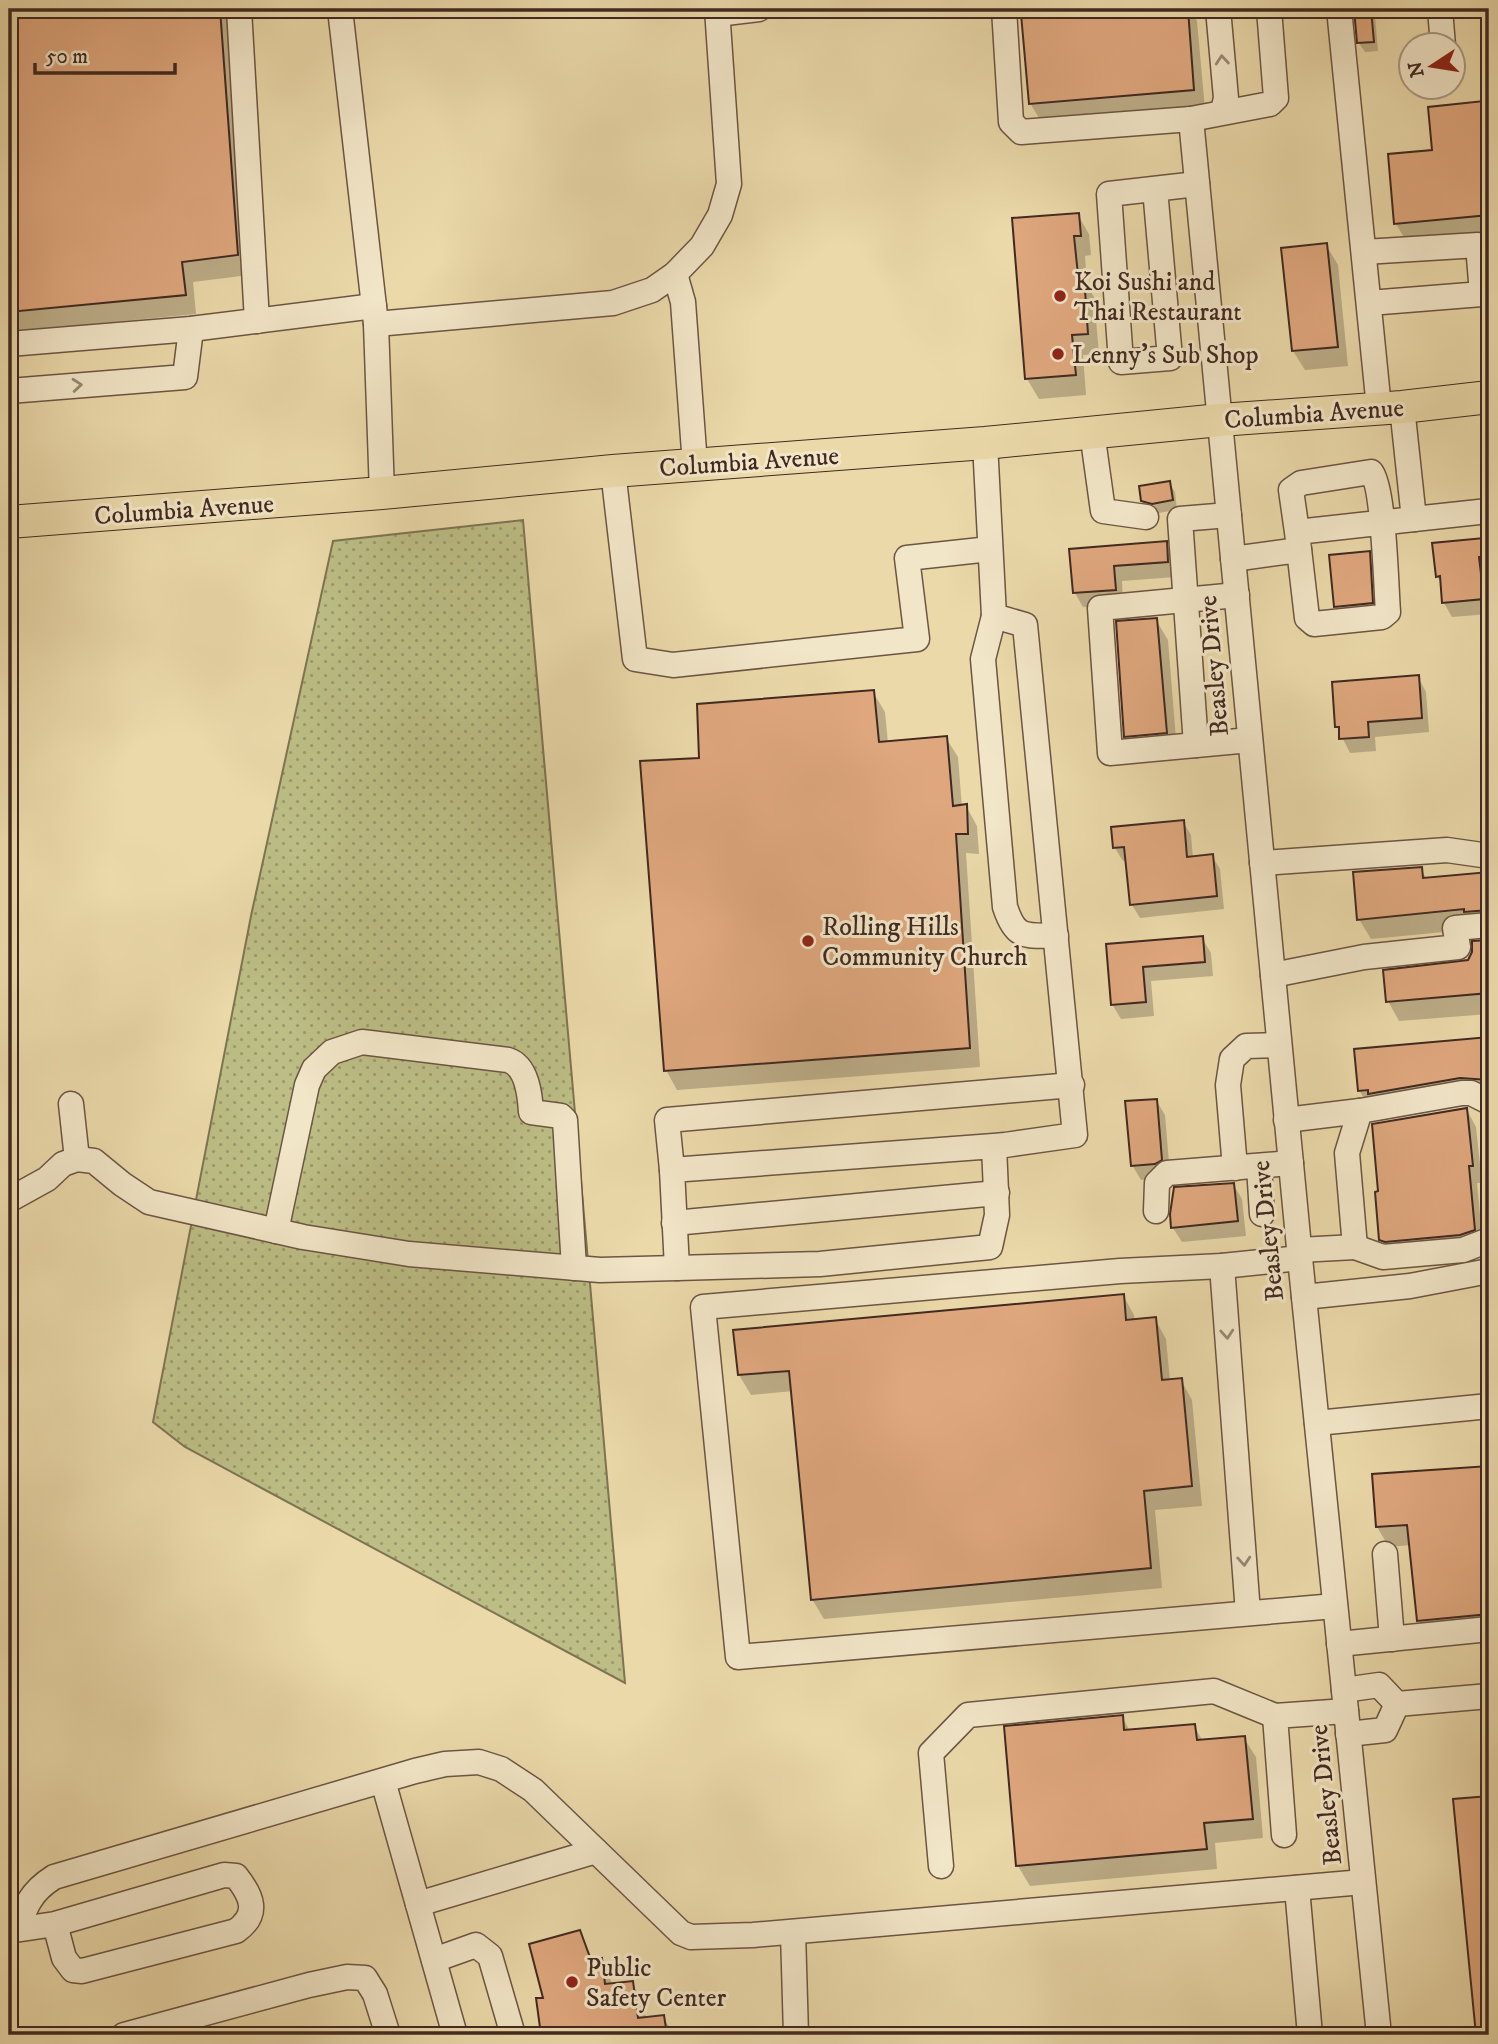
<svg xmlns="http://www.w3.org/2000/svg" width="1498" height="2044" font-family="'IM FELL DW Pica',serif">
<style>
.grass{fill:url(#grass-dots);stroke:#7e7453;stroke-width:2}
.shadow{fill:#0003}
.building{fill:#dfa77e;stroke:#412921;stroke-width:2}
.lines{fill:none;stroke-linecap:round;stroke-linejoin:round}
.minor-casing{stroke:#6c5543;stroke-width:27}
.major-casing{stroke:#412921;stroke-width:34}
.minor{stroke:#f2e6c8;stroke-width:24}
.major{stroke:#ebd9aa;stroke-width:32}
.oneway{stroke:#9a8874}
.poi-dot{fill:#8f2418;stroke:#f2e6c8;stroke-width:2.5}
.labels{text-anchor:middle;stroke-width:6;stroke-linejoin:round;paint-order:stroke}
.poi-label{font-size:26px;fill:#412921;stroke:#f2e6c8;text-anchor:start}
.street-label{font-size:26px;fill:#412921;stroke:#f2e6c8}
</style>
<defs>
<pattern id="grass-dots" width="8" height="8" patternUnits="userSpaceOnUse" patternTransform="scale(1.75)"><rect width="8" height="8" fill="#bcbe85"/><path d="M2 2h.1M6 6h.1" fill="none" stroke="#9a9a6c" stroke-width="1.8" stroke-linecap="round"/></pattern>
</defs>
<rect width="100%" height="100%" fill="#ebd9aa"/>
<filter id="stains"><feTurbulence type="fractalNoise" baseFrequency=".00286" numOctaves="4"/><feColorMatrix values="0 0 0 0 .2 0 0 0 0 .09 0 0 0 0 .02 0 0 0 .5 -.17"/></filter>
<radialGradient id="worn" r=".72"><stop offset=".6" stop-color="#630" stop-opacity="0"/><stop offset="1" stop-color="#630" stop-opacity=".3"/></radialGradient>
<!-- grass -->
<polygon class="grass" points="523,520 625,1683 185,1447 153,1422 251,916 333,541"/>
<!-- shadow -->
<g class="shadow">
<polygon points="9,9 229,9 249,275 193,282 196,314 9,332"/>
<polygon points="1100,9 1190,9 1197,21 1205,109 1042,123 1030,103 1023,15"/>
<polygon points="1355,9 1372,9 1375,15 1378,51 1365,52 1359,43"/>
<polygon points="1483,103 1489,114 1489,236 1408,244 1396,224 1434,152"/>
<polygon points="1078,215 1089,234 1091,255 1085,256 1087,285 1094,297 1099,354 1083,355 1086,395 1039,399 1027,379 1014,220"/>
<polygon points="1326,245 1338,265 1348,366 1305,370 1293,351"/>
<polygon points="1169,483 1175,492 1177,510 1158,513 1148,510 1142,501"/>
<polygon points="1483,540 1489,551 1489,571 1487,571 1489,614 1452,617 1444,603 1442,584 1437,576"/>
<polygon points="1166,543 1174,557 1176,577 1122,581 1123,604 1083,607 1075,593 1071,550"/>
<polygon points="1369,553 1377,568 1380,617 1344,621 1335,606"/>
<polygon points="1156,620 1168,640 1177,752 1137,756 1126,736"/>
<polygon points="1418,677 1426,692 1429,732 1375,737 1376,751 1350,753 1337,727"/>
<polygon points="873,692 885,712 888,743 946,738 958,757 962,807 966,806 977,826 979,854 966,853 980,1067 677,1090 666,1070 701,759"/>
<polygon points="1183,822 1191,835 1193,858 1212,856 1220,869 1224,909 1140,918 1132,905 1127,860 1123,861 1115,848"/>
<polygon points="1421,869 1427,880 1489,874 1489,931 1476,929 1371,939 1359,919"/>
<polygon points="1202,938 1211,953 1213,976 1151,981 1154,1016 1121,1019 1112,1004 1108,946"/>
<polygon points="1489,940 1489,1014 1399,1021 1388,1001 1469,961 1474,952 1474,943"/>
<polygon points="1489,1039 1489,1100 1371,1110 1359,1090 1356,1050"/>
<polygon points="1156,1100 1165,1115 1170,1175 1164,1178 1141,1180 1132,1165"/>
<polygon points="1467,1110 1476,1127 1482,1183 1477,1183 1483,1247 1391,1257 1381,1239"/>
<polygon points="1233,1184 1242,1199 1246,1236 1182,1242 1173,1228 1173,1190"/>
<polygon points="1123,1295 1134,1315 1135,1321 1155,1319 1166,1339 1170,1381 1181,1380 1192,1400 1202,1506 1155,1510 1162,1588 824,1619 812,1599 793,1391 751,1395 739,1375 735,1331"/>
<polygon points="1489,1468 1489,1635 1430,1641 1419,1621 1411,1545 1389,1547 1377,1527 1374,1476"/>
<polygon points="1122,1717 1130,1731 1194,1726 1203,1741 1244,1738 1256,1757 1263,1838 1215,1843 1217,1869 1030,1886 1018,1866 1005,1728"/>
<polygon points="1489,1797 1489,2035 1478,2035 1455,1801"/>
<polygon points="579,1933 594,1961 601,1960 613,1985 632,1983 643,2003 646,2019 663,2017 674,2035 543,2035 538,1999 545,2000"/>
</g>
<!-- building -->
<g class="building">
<polygon points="9,9 220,9 238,255 182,262 186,295 9,312"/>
<polygon points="1079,9 1188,9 1194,90 1029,104 1021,14"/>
<polygon points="1354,9 1371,9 1374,42 1357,43"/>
<polygon points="1484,101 1489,158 1489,215 1394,224 1388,154 1432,150 1428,107"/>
<polygon points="1079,213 1081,236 1074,236 1078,275 1084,275 1088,334 1072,335 1076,375 1025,379 1012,218"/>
<polygon points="1327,243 1338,347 1292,351 1281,248"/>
<polygon points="1170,481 1173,500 1152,504 1141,501 1139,486"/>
<polygon points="1484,538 1486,556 1479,557 1484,599 1442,603 1440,576 1436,577 1432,543"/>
<polygon points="1167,541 1168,562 1114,566 1116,590 1073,593 1069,549"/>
<polygon points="1370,551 1373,603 1334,607 1329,555"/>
<polygon points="1157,618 1167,733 1124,737 1116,621"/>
<polygon points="1419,675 1422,718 1368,722 1369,737 1339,739 1339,727 1335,727 1332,682"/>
<polygon points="874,690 879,742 947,736 953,806 967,804 968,834 956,834 970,1048 664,1071 640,761 699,758 697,704"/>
<polygon points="1184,820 1187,857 1213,854 1217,896 1130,905 1124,847 1113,848 1111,827"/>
<polygon points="1422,867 1423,878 1489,872 1489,910 1464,912 1464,909 1357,920 1353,872"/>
<polygon points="1203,936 1205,962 1143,967 1146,1002 1111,1005 1106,944"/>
<polygon points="1489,940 1489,993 1386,1002 1383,970 1468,960 1472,952 1472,941"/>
<polygon points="1489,1037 1489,1080 1460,1078 1368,1094 1368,1090 1358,1091 1354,1049"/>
<polygon points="1157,1099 1162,1160 1155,1164 1131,1166 1125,1101"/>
<polygon points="1467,1108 1473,1166 1469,1166 1475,1230 1460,1235 1385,1242 1379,1240 1375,1192 1378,1191 1372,1124"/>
<polygon points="1234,1183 1238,1221 1171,1228 1170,1214 1174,1187"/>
<polygon points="1124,1294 1126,1320 1156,1317 1162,1380 1182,1378 1192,1486 1144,1491 1151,1568 811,1600 789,1371 738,1375 733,1330"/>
<polygon points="1489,1466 1489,1614 1417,1621 1407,1525 1376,1527 1372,1474"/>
<polygon points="1123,1715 1124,1730 1195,1724 1197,1740 1245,1736 1253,1819 1204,1823 1207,1849 1016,1866 1004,1726"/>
<polygon points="1489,1796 1489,2035 1476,2035 1453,1799"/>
<polygon points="580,1930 591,1960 602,1958 605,1984 633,1981 638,2018 664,2015 667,2035 541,2035 536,1998 543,1998 529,1944"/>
</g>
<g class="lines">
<defs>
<g id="minor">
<polyline points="239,9 257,321"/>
<polyline points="340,9 376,324 382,493"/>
<polyline points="1004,9 1011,122 1021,132 1191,119 1270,104 1276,98 1269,9"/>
<polyline points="1218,9 1226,98 1223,111"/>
<polyline points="1339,9 1379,408"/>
<polyline points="1440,9 1443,46"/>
<polyline points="717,14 759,9"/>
<polyline points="1191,119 1300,1258 1379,2035"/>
<polyline points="1155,189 1170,358 1121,362 1109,194 1197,184"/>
<polyline points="1364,252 1478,245 1482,294 1369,303"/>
<polyline points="675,274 683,302 695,465"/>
<polyline points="376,324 613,303 652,290 675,274 702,246 720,215 729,184 717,9"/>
<polyline points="9,344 191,329 374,306"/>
<polyline points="9,391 185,377 191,329"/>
<polyline points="1402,407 1414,519 1488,511"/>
<polyline points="1092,432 1103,511 1146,517"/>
<polyline points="985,443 994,616 1025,625 1075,1135 1005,1145 994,1146 672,1170 677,1268 820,1264 990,1247 997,1215 994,1146"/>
<polyline points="613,471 635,659 673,665 917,639 907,558 990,549"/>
<path d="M 1297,532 L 1291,490 L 1301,483 L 1371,472 C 1384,486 1386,587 1388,612 L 1382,617 L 1314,624 L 1307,618 L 1297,532 L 1414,519"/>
<polyline points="1233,559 1299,550"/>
<polyline points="1237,595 1100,608 1110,753 1250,740"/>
<path d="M 994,616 L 983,659 L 1005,907 C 1016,940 1025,935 1056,936"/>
<polyline points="1196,745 1180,519 1229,515"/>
<polyline points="1262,863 1447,850 1489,856"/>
<polyline points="1273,975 1364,957 1458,947 1455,928 1489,925"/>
<polyline points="71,1104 77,1159"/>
<polyline points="1286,1120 1360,1111"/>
<polyline points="1259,1166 1262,1214"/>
<polyline points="1235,1168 1228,1085 1232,1059 1246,1046 1279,1045"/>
<polyline points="672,1170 667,1120 1072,1085"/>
<polyline points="9,1200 47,1179 63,1164 77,1159 94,1161 122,1184 149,1202 303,1237 409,1254 600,1270 677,1268"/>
<polyline points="1156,1211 1157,1183 1167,1173 1291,1163"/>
<polyline points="674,1223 997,1193"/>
<path d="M 276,1231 L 307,1085 L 314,1069 L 332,1052 L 362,1042 L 508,1060 C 527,1066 530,1095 531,1112 L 561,1116 L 565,1120 L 574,1268"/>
<polyline points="1355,1247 1383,1257 1463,1250 1489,1240"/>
<polyline points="1299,1250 1355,1247 1347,1153 1360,1111 1462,1093 1471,1093 1489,1102"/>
<polyline points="1300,1258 1222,1266 1120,1271 703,1307 738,1657 1335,1606"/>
<polyline points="1222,1266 1248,1613"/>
<polyline points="1304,1297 1410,1286 1489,1271"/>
<polyline points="1317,1423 1489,1406"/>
<polyline points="1385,1554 1392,1639"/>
<polyline points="1339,1644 1489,1629"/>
<polyline points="1344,1690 1379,1685 1397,1704 1385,1730 1348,1734"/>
<polyline points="1397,1704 1489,1696"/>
<polyline points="383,1781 455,2035"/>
<polyline points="1284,1835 1275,1716 1346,1711"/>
<polyline points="941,1866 931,1753 968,1715 1214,1691 1275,1716"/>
<polyline points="1297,1888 1310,2035"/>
<polyline points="418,1904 596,1851"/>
<path d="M 15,1930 L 55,1924 L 224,1875 L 236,1876 C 252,1896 260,1914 236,1931 L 82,1971 L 73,1970 L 64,1958 L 55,1924"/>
<polyline points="793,1932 796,2035"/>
<path d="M 9,1933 C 20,1927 23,1911 30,1900 C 36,1890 43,1884 54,1877 L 415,1771 L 445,1764 L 479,1762 L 501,1769 L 533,1790 L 681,1933 L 691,1937 L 753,1935 L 1363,1882"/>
<polyline points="434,1960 476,1945 490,1956 513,2035"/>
<polyline points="124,2035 309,1985 347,1977 365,1978 375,1994 388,2035"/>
</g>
<polyline id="major" points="9,522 382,493 613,471 985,443 1220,420 1402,407 1489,397"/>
</defs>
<!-- minor casing -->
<use href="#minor" class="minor-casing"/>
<!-- major casing -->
<use href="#major" class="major-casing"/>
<!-- minor -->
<use href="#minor" class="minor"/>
<!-- major -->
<use href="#major" class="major"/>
</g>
<!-- one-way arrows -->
<defs><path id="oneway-chevron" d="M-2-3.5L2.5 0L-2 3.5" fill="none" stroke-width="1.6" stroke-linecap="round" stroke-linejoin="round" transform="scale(1.75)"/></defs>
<g class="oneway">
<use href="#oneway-chevron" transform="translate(1222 60) rotate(-95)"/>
<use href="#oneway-chevron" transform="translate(77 385) rotate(-5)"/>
<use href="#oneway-chevron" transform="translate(1227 1334) rotate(86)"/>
<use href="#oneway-chevron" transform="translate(1244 1561) rotate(86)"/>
</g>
<!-- markers -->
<g class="poi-dot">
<circle cx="1060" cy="296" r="7"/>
<circle cx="1058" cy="354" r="7"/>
<circle cx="808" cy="941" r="7"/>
<circle cx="572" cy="1982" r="7"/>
</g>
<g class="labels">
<!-- poi labels -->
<g class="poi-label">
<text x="1074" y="290">Koi Sushi and<tspan x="1074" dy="30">Thai Restaurant</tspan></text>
<text x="1072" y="363">Lenny's Sub Shop</text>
<text x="822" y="935">Rolling Hills<tspan x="822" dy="30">Community Church</tspan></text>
<text x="586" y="1976">Public<tspan x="586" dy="30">Safety Center</tspan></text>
</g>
<!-- street labels -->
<g class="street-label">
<text transform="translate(1314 413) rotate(-4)" y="9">Columbia Avenue</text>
<text transform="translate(749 461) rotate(-4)" y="9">Columbia Avenue</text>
<text transform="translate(184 509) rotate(-4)" y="9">Columbia Avenue</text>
<text transform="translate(1213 666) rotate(-95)" y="9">Beasley Drive</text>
<text transform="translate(1267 1231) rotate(-96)" y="9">Beasley Drive</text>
<text transform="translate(1325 1795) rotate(-96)" y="9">Beasley Drive</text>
</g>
</g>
<!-- margin -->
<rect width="1498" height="2044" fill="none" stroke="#ebd9aa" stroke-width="35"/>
<rect x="10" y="10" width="1477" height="2023" fill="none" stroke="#412921" stroke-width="3.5"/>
<rect x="18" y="18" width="1463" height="2009" fill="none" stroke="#412921" stroke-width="2"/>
<!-- north arrow -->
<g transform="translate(1432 66) rotate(258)"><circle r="33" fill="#f2e6c8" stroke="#ab9a85" stroke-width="2"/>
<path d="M0-5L12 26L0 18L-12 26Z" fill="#8f2418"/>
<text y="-10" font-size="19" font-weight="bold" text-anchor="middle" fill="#412921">N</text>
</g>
<!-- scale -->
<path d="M35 63v10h140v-10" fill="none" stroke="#412921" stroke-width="3.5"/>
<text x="46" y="63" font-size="21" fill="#412921" stroke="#f2e6c8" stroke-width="5" paint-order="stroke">50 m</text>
<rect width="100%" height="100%" filter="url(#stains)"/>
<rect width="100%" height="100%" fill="url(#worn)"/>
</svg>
